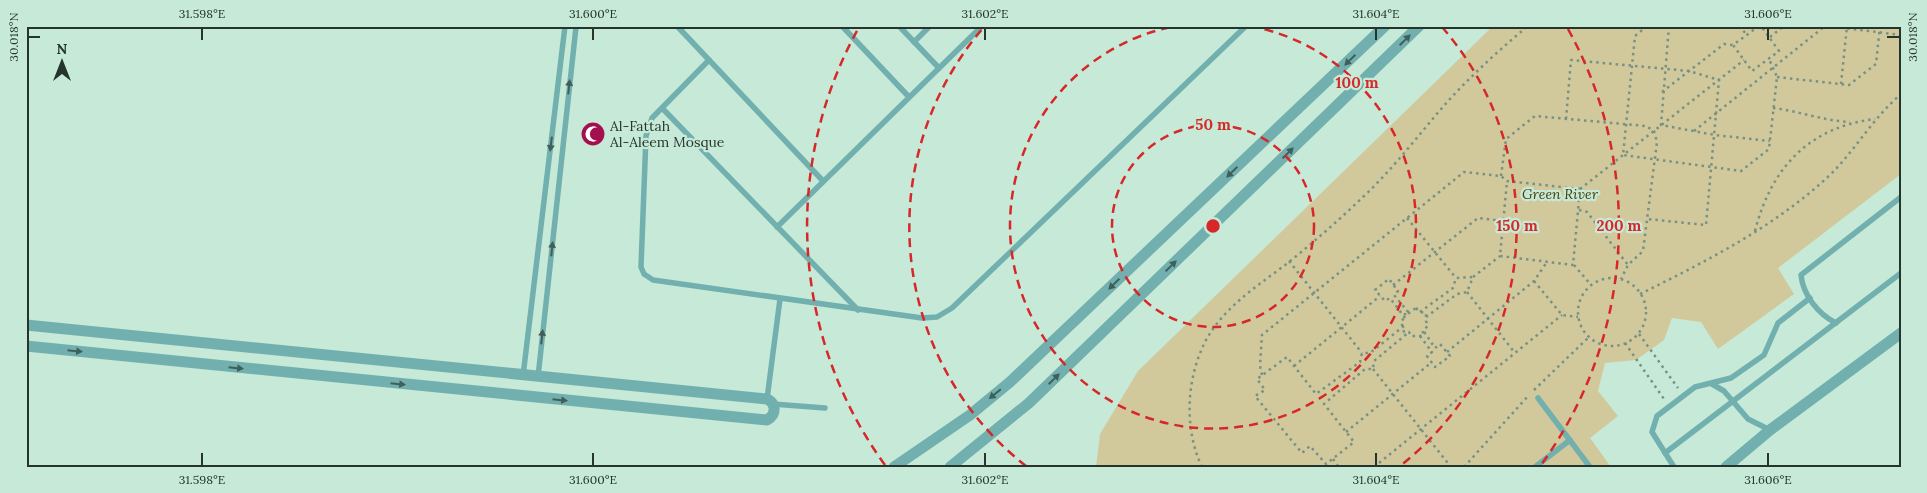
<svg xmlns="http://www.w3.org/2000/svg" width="1927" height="493" font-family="Lora,serif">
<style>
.park{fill:#d1c99c}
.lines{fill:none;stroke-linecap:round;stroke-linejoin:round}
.path{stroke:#779184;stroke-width:2.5;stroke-dasharray:2.5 4;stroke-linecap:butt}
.lane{stroke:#71b0ae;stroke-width:5.5}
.street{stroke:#71b0ae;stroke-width:11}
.oneway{fill:#405f5a}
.ticks{fill:none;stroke:#25342c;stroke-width:2}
.ring{fill:none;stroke:#d62828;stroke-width:2.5;stroke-dasharray:9 6}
.labels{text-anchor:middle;stroke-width:4.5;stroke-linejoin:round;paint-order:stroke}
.poi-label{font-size:14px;fill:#25342c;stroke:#c6ead7;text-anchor:start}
.park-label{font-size:14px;font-style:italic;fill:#49400d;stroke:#c6ead7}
.centre{fill:#d62828;stroke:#c6ead7;stroke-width:2.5}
.ring-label{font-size:15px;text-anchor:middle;font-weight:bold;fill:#d62828;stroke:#c6ead7;stroke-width:4.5;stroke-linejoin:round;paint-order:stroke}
.neatline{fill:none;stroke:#25342c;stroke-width:2}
.ticks-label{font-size:12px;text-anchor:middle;fill:#25342c}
</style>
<rect width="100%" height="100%" fill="#c6ead7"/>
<!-- park -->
<polygon class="park" points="1493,26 1901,26 1901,174 1778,268 1794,294 1718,349 1701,322 1672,318 1664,340 1636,360 1605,363 1598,391 1618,416 1590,438 1611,467 1096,467 1100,434 1138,371"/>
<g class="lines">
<!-- path -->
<g class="path">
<polyline points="1647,26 1635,36 1623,155 1741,171 1769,149 1777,77 1769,59"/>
<polyline points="1669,26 1661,125 1715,135 1770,141"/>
<polyline points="1739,26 1747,35"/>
<polyline points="1759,26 1733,45 1752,71 1779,51 1761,26"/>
<polyline points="1828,26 1901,35"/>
<polyline points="1770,37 1784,26"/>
<polyline points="1777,77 1849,85 1876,64 1880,26"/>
<polyline points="1841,84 1847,26"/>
<polyline points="1662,92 1724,44 1733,45"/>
<path d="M 1773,108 C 1799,111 1824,121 1850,122"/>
<polyline points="1566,119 1571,60 1689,71 1719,80 1706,225 1647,219"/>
<polyline points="1694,131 1825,26"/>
<polyline points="1501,176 1506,139 1535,116 1646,126 1654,131 1657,142 1643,251 1628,265 1621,279"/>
<polyline points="1580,189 1744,60"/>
<polyline points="1579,210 1587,212 1628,265"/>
<polyline points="1407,218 1456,278"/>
<path d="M 1755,231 C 1771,168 1809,127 1875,119"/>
<polyline points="1289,261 1362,353"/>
<polyline points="1574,265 1591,285"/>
<circle cx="1612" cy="312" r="34"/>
<polyline points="1534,281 1562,315 1578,317"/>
<polyline points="1393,285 1478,218 1503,221"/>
<polyline points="1467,292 1515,353"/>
<path d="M 1640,294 C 1707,261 1776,226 1831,174 C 1856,149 1873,118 1901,94"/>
<polygon points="1416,308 1420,312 1426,313 1426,321 1428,326 1423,330 1423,336 1411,336 1409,332 1404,332 1401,321 1405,318 1405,312 1409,313"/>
<polyline points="1420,312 1453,288 1456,278 1473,277"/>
<polyline points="1426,317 1457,294 1467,292 1473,277 1500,256"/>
<polyline points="1405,318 1390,298 1385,301 1375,290 1389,279 1398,291 1394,295 1409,313"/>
<polyline points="1404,326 1370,353 1362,353 1360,362 1316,394 1287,357 1257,379 1265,390 1255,396 1302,453 1310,446 1326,464 1354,442 1324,404 1365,369 1373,369 1374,361 1409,332"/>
<polyline points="1639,334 1678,388"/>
<polyline points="1420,336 1432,352 1427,356 1435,367 1450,356 1440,344 1435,348 1423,330"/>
<polyline points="1625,343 1664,399"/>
<polyline points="1447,352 1534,281 1547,262"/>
<polyline points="1294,366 1380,296"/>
<polyline points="1373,369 1451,467"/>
<polyline points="1262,375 1260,366 1262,335 1464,172 1501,176 1507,181 1580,189 1573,265 1500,256 1507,181"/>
<polyline points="1534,390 1589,337"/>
<polyline points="1346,432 1432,362"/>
<polyline points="1333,459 1338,466 1346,467"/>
<path d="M 1202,467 C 1184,429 1186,380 1205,342 C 1224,306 1258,286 1289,262 C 1315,241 1339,220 1363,197 C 1394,168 1420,133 1448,101 C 1473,74 1500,49 1528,26"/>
<polyline points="1374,467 1562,315"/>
<polyline points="1464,467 1529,395"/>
</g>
<!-- lane -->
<g class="lane">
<polyline points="677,26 823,181"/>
<polyline points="842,26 909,97"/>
<polyline points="899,26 939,68"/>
<polyline points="914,42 930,26"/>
<polyline points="709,60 652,118 646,136 641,267 644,274 653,280 922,318 937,317 952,308 1246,26"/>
<polyline points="663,109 858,310"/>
<polyline points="777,227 982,26"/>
<path d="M 1836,323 C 1818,314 1803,295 1801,275 L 1901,197"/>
<polyline points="523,376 565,26"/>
<polyline points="538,377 576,27"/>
<polyline points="1712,384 1724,391 1748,419 1770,430"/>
<polyline points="1538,398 1590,467"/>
<polyline points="767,399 780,299"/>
<polyline points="773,404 825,408"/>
<polyline points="1665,453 1901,273"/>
<polyline points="1535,467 1570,440"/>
<polyline points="1674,467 1652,432 1657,416 1695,387 1731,378 1764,355 1778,323 1810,298"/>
</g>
<!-- street -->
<g class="street">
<path d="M 26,325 L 767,399 C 777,404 776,415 767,420 L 26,346"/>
<polyline points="894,467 970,415 1010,382 1385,26"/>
<polyline points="950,467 1029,403 1419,26"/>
<polyline points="1726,467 1770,430 1901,333"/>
</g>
</g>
<!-- one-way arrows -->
<defs><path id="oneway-solid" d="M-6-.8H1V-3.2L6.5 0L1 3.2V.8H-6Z" transform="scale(1.25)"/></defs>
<g class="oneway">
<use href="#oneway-solid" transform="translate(1405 40) rotate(-44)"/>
<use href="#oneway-solid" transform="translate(1350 60) rotate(136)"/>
<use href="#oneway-solid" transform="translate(569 87) rotate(-84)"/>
<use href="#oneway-solid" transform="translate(551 144) rotate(97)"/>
<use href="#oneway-solid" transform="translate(1288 153) rotate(-44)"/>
<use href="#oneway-solid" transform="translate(1232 172) rotate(136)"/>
<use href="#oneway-solid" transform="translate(552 249) rotate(-84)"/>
<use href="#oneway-solid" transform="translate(1171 266) rotate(-44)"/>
<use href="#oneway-solid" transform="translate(1114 284) rotate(136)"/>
<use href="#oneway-solid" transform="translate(542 337) rotate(-84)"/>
<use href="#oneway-solid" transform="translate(75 351) rotate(6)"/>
<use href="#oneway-solid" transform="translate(236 368) rotate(6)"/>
<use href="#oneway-solid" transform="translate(1054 379) rotate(-44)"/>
<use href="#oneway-solid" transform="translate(398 384) rotate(6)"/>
<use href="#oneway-solid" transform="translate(995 394) rotate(141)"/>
<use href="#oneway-solid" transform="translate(560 400) rotate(6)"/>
</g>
<!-- ticks -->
<path class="ticks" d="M 202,28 L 202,40M 593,28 L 593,40M 985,28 L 985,40M 1376,28 L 1376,40M 1768,28 L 1768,40M 28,37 L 40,37M 1887,37 L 1900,37M 202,453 L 202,466M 593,453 L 593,466M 985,453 L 985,466M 1376,453 L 1376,466M 1768,453 L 1768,466"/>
<!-- distance rings -->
<g class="ring">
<circle cx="1213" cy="226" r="101"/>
<path d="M1250 26A203 203 0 1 1 1176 26"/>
<path d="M1026 466A304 304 0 0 1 984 27M1442 27A304 304 0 0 1 1400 466"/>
<path d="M885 465A406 406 0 0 1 858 29M1568 29A406 406 0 0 1 1541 465"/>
</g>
<!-- icons -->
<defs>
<symbol id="mosque-disc" viewBox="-11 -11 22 22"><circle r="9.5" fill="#a40f4d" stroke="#c6ead7"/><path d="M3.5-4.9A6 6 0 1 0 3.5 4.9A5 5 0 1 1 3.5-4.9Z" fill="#fff"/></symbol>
</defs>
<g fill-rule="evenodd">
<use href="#mosque-disc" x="579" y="120" width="28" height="28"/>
</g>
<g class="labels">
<!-- poi labels -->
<g class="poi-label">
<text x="610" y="131">Al-Fattah<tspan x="610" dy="16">Al-Aleem Mosque</tspan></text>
</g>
<!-- park labels -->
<g class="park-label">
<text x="1560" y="199">Green River</text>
</g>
</g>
<circle cx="1213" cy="226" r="8" class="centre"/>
<g class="ring-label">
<text x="1357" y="88">100 m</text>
<text x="1213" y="130">50 m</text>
<text x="1517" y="231">150 m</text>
<text x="1619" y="231">200 m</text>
</g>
<!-- border -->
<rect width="1927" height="493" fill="none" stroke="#c6ead7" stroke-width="55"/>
<!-- north arrow -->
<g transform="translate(62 62)" stroke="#c6ead7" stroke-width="4" paint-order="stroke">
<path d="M0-4L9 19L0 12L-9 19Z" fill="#25342c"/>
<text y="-8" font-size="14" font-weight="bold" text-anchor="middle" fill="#25342c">N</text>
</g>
<rect x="28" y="28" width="1872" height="438" class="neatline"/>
<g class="ticks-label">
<text x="202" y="18">31.598°E</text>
<text x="593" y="18">31.600°E</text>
<text x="985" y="18">31.602°E</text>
<text x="1376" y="18">31.604°E</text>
<text x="1768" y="18">31.606°E</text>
<text transform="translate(14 37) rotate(-90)" y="4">30.018°N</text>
<text transform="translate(1913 37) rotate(-90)" y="4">30.018°N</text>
<text x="202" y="484">31.598°E</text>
<text x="593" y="484">31.600°E</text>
<text x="985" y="484">31.602°E</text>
<text x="1376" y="484">31.604°E</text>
<text x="1768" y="484">31.606°E</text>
</g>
</svg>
